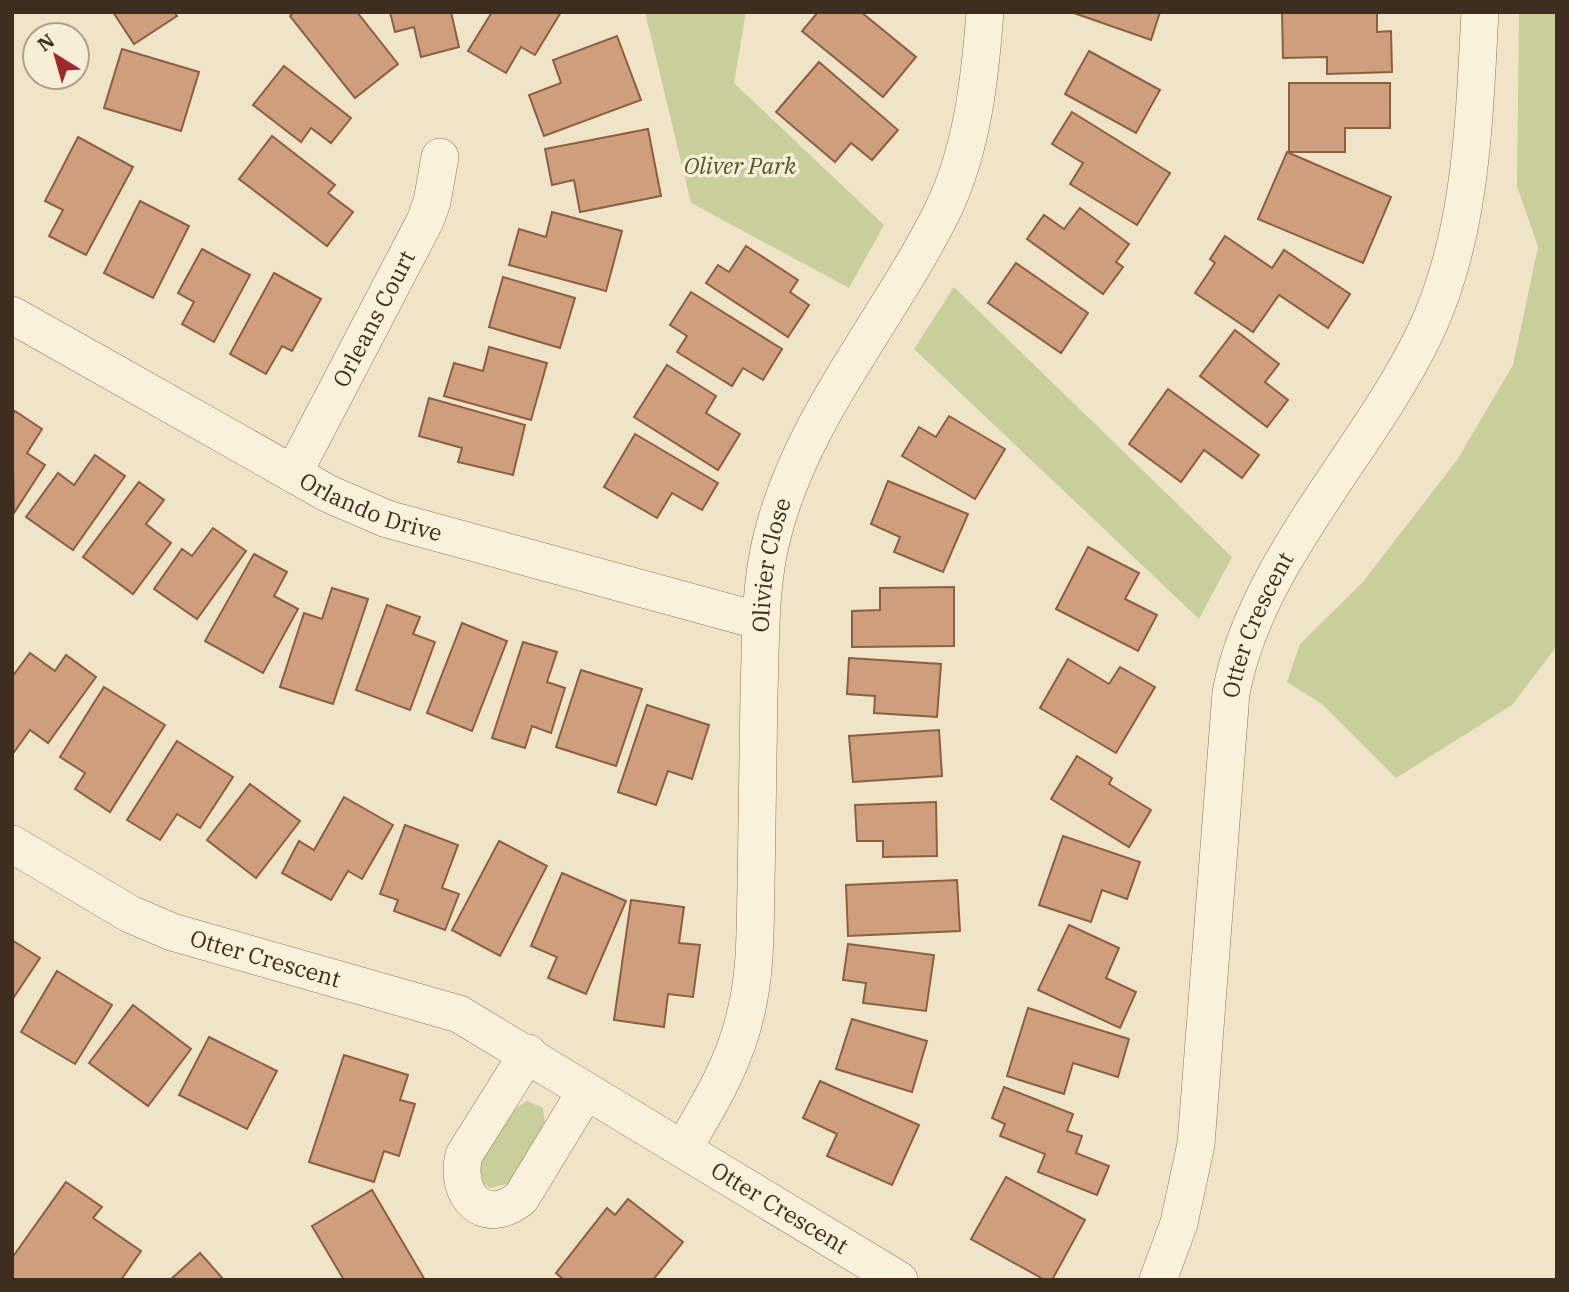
<svg xmlns="http://www.w3.org/2000/svg" width="1569" height="1292" font-family="'IBM Plex Serif',serif">
<style>
.green{fill:#c9cf9b}
.building{fill:#cf9f7d;stroke:#8d5f41;stroke-width:2}
.lines{fill:none;stroke-linecap:round;stroke-linejoin:round}
.minor-casing{stroke:#8d765c;stroke-width:38}
.minor{stroke:#faf1dc;stroke-width:37}
.labels{text-anchor:middle;stroke-width:7;stroke-linejoin:round;paint-order:stroke}
.park-label{font-size:23px;font-style:italic;fill:#4d5a26;stroke:#f7eed8}
.street-label{font-size:23px;fill:#3d2e20;stroke:#f7eed8}
</style>
<rect width="100%" height="100%" fill="#f0e4c8"/>
<!-- green -->
<g class="green">
<polygon points="645,12 746,12 734,83 884,225 849,288 691,203"/>
<polygon points="1519,12 1557,12 1557,646 1512,705 1396,778 1322,704 1287,682 1300,644 1362,583 1457,460 1513,365 1538,247 1517,186"/>
<polygon points="954,287 1232,557 1199,619 914,349"/>
<polygon points="527,1101 543,1108 545,1124 510,1183 490,1188 484,1183 479,1165 512,1111"/>
</g>
<!-- building -->
<g class="building">
<polygon points="113,12 174,12 177,16 134,44"/>
<polygon points="294,12 357,12 398,64 355,98 290,16"/>
<polygon points="390,12 451,12 459,47 421,57 414,27 395,32"/>
<polygon points="492,12 561,12 535,55 521,47 506,73 468,51"/>
<polygon points="818,12 861,12 916,57 883,97 802,31"/>
<polygon points="1071,12 1160,12 1151,40"/>
<polygon points="1282,12 1377,12 1377,32 1391,31 1392,72 1327,74 1327,57 1283,58"/>
<polygon points="617,36 641,100 544,136 529,95 561,83 553,60"/>
<polygon points="122,49 199,72 181,131 104,108"/>
<polygon points="1089,51 1160,90 1136,133 1065,94"/>
<polygon points="819,62 898,130 872,160 851,143 835,162 776,112"/>
<polygon points="284,66 351,118 331,143 311,128 301,142 253,105"/>
<polygon points="1289,83 1390,83 1390,128 1345,128 1345,152 1289,152"/>
<polygon points="1072,112 1170,173 1137,225 1070,184 1083,163 1052,144"/>
<polygon points="648,129 661,196 580,212 574,180 552,185 545,149"/>
<polygon points="272,136 335,185 328,193 353,212 327,246 239,179"/>
<polygon points="78,137 133,167 86,255 49,236 63,210 45,201"/>
<polygon points="1287,152 1391,197 1363,263 1258,219"/>
<polygon points="140,201 189,226 153,298 104,273"/>
<polygon points="1080,208 1129,244 1116,262 1123,267 1103,294 1027,239 1044,215 1064,229"/>
<polygon points="552,212 622,231 606,291 509,265 519,229 546,237"/>
<polygon points="1225,236 1272,268 1284,250 1350,294 1328,328 1279,295 1253,332 1195,293 1215,263 1210,259"/>
<polygon points="746,246 798,280 790,292 809,305 788,337 706,283 718,265 729,272"/>
<polygon points="202,249 250,275 214,342 182,324 194,302 178,293"/>
<polygon points="1016,263 1088,313 1061,353 988,303"/>
<polygon points="274,273 321,299 292,351 282,346 266,374 230,354"/>
<polygon points="503,277 575,298 560,348 489,327"/>
<polygon points="691,292 782,349 763,380 743,368 732,386 677,352 687,336 670,325"/>
<polygon points="1235,330 1279,364 1265,382 1288,400 1267,427 1200,376"/>
<polygon points="489,347 547,363 531,420 444,396 454,363 483,371"/>
<polygon points="667,365 716,396 706,413 740,434 718,470 634,417"/>
<polygon points="1168,389 1259,455 1242,478 1204,450 1181,482 1129,444"/>
<polygon points="429,398 525,425 513,475 458,462 462,448 419,436"/>
<polygon points="15,411 42,429 27,453 45,465 14,513 12,416"/>
<polygon points="949,416 1005,449 975,499 902,456 919,427 936,437"/>
<polygon points="635,434 718,483 702,510 672,493 657,518 604,487"/>
<polygon points="95,455 125,476 73,550 26,517 58,473 74,485"/>
<polygon points="888,481 968,514 943,572 894,552 900,537 871,524"/>
<polygon points="139,482 164,500 146,524 171,543 133,594 83,557"/>
<polygon points="213,528 246,551 197,619 154,589 182,549 192,556"/>
<polygon points="1088,547 1139,573 1125,599 1157,615 1138,651 1056,609"/>
<polygon points="254,554 287,572 274,596 298,609 263,673 205,641"/>
<polygon points="954,587 954,646 852,647 852,611 880,610 880,588"/>
<polygon points="332,588 368,599 333,704 280,687 304,613 322,619"/>
<polygon points="387,605 420,617 413,634 435,642 410,710 356,690"/>
<polygon points="462,623 507,641 472,731 427,713"/>
<polygon points="523,642 557,652 547,682 565,688 551,733 532,726 525,748 492,738"/>
<polygon points="30,653 55,671 66,655 96,677 48,743 30,730 12,755 12,677"/>
<polygon points="849,658 941,664 937,717 874,713 875,696 847,694"/>
<polygon points="1068,659 1109,684 1120,667 1155,687 1116,753 1040,708"/>
<polygon points="581,670 642,689 616,766 556,747"/>
<polygon points="104,687 165,725 110,812 75,789 85,773 60,757"/>
<polygon points="647,705 709,725 692,779 668,771 656,805 618,792"/>
<polygon points="939,730 942,776 853,782 849,736"/>
<polygon points="177,741 233,777 200,828 177,814 160,840 127,820"/>
<polygon points="1077,756 1112,778 1109,784 1151,810 1129,847 1051,799"/>
<polygon points="250,784 300,821 256,878 207,840"/>
<polygon points="344,797 393,825 362,879 348,871 331,900 282,873 299,841 314,850"/>
<polygon points="936,802 937,856 883,857 883,841 857,841 855,805"/>
<polygon points="405,825 458,845 442,888 459,894 445,930 394,911 398,900 380,894"/>
<polygon points="1063,836 1140,862 1127,899 1102,890 1091,922 1039,905"/>
<polygon points="499,841 547,866 500,956 452,930"/>
<polygon points="562,873 626,901 586,994 548,978 557,957 531,946"/>
<polygon points="957,880 960,931 848,936 846,885"/>
<polygon points="631,900 684,907 679,943 700,945 693,997 668,994 664,1027 614,1020"/>
<polygon points="1069,925 1119,948 1106,978 1136,992 1120,1028 1038,990"/>
<polygon points="12,940 40,958 12,1000"/>
<polygon points="848,944 934,955 926,1011 863,1003 866,983 843,980"/>
<polygon points="57,971 112,1005 75,1064 21,1032"/>
<polygon points="133,1005 191,1049 148,1106 89,1063"/>
<polygon points="1028,1008 1129,1039 1118,1077 1073,1063 1064,1094 1007,1076"/>
<polygon points="852,1019 927,1041 912,1092 836,1069"/>
<polygon points="209,1037 277,1071 247,1129 179,1095"/>
<polygon points="344,1055 408,1075 400,1100 415,1104 399,1156 384,1151 374,1182 309,1162"/>
<polygon points="820,1081 919,1125 892,1185 827,1156 837,1134 803,1118"/>
<polygon points="1004,1087 1073,1114 1067,1131 1082,1136 1076,1153 1109,1166 1097,1195 1038,1172 1045,1154 1000,1136 1005,1124 992,1118"/>
<polygon points="1006,1177 1085,1220 1052,1280 1045,1280 971,1239"/>
<polygon points="66,1182 102,1207 93,1218 141,1251 121,1280 12,1280 12,1258"/>
<polygon points="372,1190 425,1280 344,1280 312,1226"/>
<polygon points="628,1199 683,1242 653,1280 564,1280 556,1273 607,1208 615,1215"/>
<polygon points="200,1253 224,1280 170,1280"/>
</g>
<g class="lines">
<defs>
<g id="minor">
<path id="s1" d="M 12,315 L 329,494 L 387,519 L 760,621"/>
<path id="s2" d="M 293,474 L 425,221 L 432,202 L 440,157"/>
<path id="s3" d="M 12,844 L 130,914 L 172,932 L 459,1014 L 899,1280"/>
<path d="M 528,1053 L 464,1155 C 454,1195 484,1228 521,1198 L 586,1091"/>
<path id="s4" d="M 683,1149 C 709,1105 735,1063 746,1012 C 756,971 755,929 756,886 C 757,822 758,758 759,693 C 761,641 759,588 772,537 C 802,416 888,321 942,212 C 972,151 980,79 985,12"/>
<path id="s5" d="M 1158,1280 L 1179,1223 L 1196,1144 L 1231,693 C 1255,563 1367,453 1424,335 C 1472,236 1474,120 1480,12"/>
</g>
</defs>
<!-- minor casing -->
<use href="#minor" class="minor-casing"/>
<!-- minor -->
<use href="#minor" class="minor"/>
</g>
<g class="labels">
<!-- park labels -->
<g class="park-label">
<text x="740" y="174">Oliver Park</text>
</g>
<!-- street labels -->
<g class="street-label">
<text dy="8" stroke="none"><textPath href="#s2" startOffset="175">Orleans Court</textPath></text>
<text dy="8" stroke="none"><textPath href="#s1" startOffset="408">Orlando Drive</textPath></text>
<text dy="8" stroke="none"><textPath href="#s4" startOffset="600">Olivier Close</textPath></text>
<text dy="8" stroke="none"><textPath href="#s5" startOffset="667">Otter Crescent</textPath></text>
<text dy="8" stroke="none"><textPath href="#s3" startOffset="280">Otter Crescent</textPath></text>
<text dy="8" stroke="none"><textPath href="#s3" startOffset="856">Otter Crescent</textPath></text>
</g>
</g>
<!-- border -->
<rect width="1569" height="1292" fill="none" stroke="#3d2e20" stroke-width="28"/>
<!-- north arrow -->
<g transform="translate(56 56) rotate(323)"><circle r="33" fill="#f7eed8" stroke="#ada18e" stroke-width="2"/>
<path d="M0-5L12 26L0 18L-12 26Z" fill="#9e2a2b"/>
<text y="-10" font-size="19" font-weight="bold" text-anchor="middle" fill="#3d2e20">N</text>
</g>
</svg>
